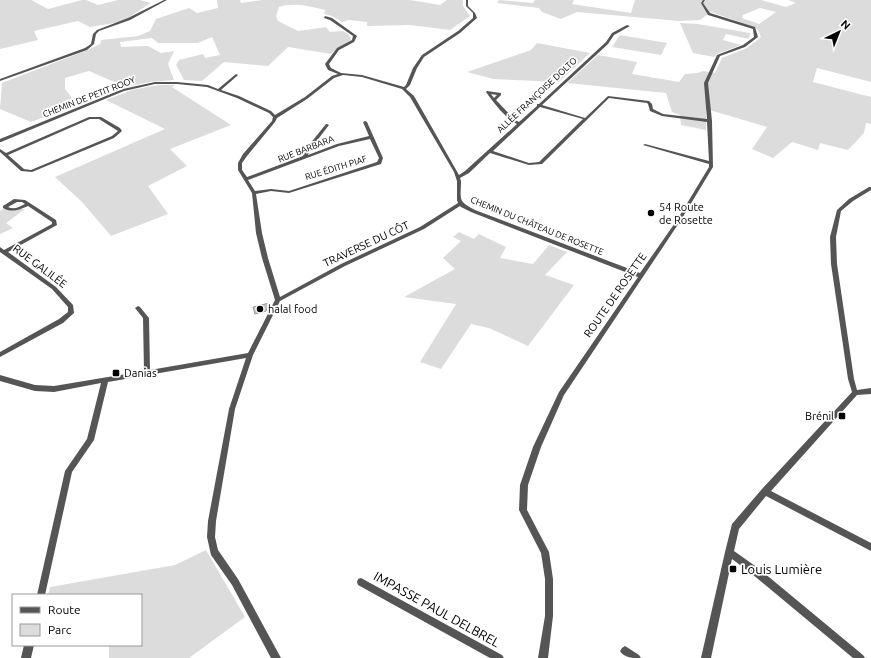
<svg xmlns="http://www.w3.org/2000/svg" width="871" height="658" font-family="Ubuntu,sans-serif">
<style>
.green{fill:#dcdcdc;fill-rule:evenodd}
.building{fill:#c4c4c4;stroke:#999}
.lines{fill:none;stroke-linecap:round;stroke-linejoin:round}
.minor{fill:#555;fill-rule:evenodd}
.poi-dot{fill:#000;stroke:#fff;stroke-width:1.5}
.labels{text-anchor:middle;stroke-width:3.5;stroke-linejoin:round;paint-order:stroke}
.far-street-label{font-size:9px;fill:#000;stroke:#fff}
.poi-label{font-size:11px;fill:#000;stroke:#fff;text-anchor:start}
.street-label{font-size:11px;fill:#000;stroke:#fff}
.near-poi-label{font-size:13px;fill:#000;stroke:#fff;text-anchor:start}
.near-street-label{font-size:13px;fill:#000;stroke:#fff}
</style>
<rect width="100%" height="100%" fill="#fff"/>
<!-- green -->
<g class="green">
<polygon points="0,0 31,0 48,9 82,0 86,0 98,5 118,0 140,0 151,3 126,19 115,23 90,27 78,21 34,31 38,40 0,49"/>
<path d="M 217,0 L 240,0 L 241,3 L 262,0 L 410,0 L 440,5 L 447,0 L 463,0 L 463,6 L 470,16 L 450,30 L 410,25 L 367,26 L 367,22 L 349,20 L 342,22 L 332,16 L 324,14 L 325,10 C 311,6 293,2 279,7 L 276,16 L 278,21 L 298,31 L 326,27 L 330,32 C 339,31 349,29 351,40 L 336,49 L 331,54 L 288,47 L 268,66 L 224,62 L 202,81 L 184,80 L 176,65 L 179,60 L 203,54 L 205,58 L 220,55 L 212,37 L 198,43 L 158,43 L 152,38 L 120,42 L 121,47 L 148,46 L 161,53 L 174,51 L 168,64 L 174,80 L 150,82 L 126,87 L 89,71 L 65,78 L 65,89 L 72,98 L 53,107 L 55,113 L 31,122 L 0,109 L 2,83 L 85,51 L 100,44 L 101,40 L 138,36 L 150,31 L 156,19 L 189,8 L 197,13 L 218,8 Z"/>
<path d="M 499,0 L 533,3 L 535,0 L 574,0 L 572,4 L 631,13 L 635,0 L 761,0 L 786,7 L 796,3 L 788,0 L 871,0 L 871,82 L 817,68 L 813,82 L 871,97 L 871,124 L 866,123 L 864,133 L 848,150 L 820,143 L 818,150 L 792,142 L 773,158 L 752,149 L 767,127 L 706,109 L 706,130 L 681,125 L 680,115 L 672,112 L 666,93 L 567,83 L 598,55 L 637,62 L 632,74 L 679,82 L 685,74 L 698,73 L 703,71 L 715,73 L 722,58 L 747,48 L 761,37 L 758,30 L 754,27 L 711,12 L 700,20 L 679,21 L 577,12 L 561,19 L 542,12 L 539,8 L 497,3 ZM 760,8 L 776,12 L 759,24 L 742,18 L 743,15 Z"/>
<polygon points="680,23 698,24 750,33 749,39 726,34 723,40 741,45 717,54 714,57 693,53"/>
<polygon points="620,35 667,43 661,55 612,47"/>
<polygon points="537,43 590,53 559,82 493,79 467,72 531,50"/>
<polygon points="158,85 175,85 172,87 231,125 170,149 187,166 148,186 168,214 111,236 83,203 55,177 165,129 106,100 132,90"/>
<polygon points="3,209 25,209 6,223 13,228 0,234 0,211"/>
<polygon points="459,232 474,239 479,234 506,247 500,258 533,264 549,245 567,252 545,275 574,285 528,346 489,328 471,324 441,369 420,362 456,304 404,297 455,269 443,258 461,241 453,237"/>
<polygon points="206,550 245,617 189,658 109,658 109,645 141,645 141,595 48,595 50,587 175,565"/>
</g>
<!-- building -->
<polygon class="building" points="269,303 266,311 255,314 253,307"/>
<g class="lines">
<!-- minor -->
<g class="minor">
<polygon points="164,0 167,0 130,20 99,31 96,34 94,44 87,50 0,81 0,79 85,48 91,44 93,34 97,30 128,18"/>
<path d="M 466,0 L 468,0 L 468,6 L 475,13 L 477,18 L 460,33 L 424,57 L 417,68 L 410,85 L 406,89 L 414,96 L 459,175 L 465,171 L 517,124 C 505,118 494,103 486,92 L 487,91 L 501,93 L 501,95 L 496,100 L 514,119 L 519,122 L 537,106 L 537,104 L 539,104 L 606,42 L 612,33 L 627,25 L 630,26 L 614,35 L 608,44 L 542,105 L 585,118 L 608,96 L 649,101 L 652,104 L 653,109 L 663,114 L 707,119 L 704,83 L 717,55 L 743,45 L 754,37 L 753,29 L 708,15 L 701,3 L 703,0 L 705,0 L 703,3 L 710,13 L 755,27 L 758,37 L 745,47 L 720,56 L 708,83 L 712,121 L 713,167 L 681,220 L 564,395 L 541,447 L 528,485 L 527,510 L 549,552 L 553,579 L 553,616 L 548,658 L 538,658 L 545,616 L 545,579 L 541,553 L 519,510 L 520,485 L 533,447 L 559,392 L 638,277 L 471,212 L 461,207 L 460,206 L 424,229 L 345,266 L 280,301 L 253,355 L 235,409 L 216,521 L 215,537 L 218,550 L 238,579 L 281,658 L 271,658 L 232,585 L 211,555 L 207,537 L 208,521 L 229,409 L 246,358 L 108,382 L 94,440 L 72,472 L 45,595 L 37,595 L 65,471 L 87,439 L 101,383 L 54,392 L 35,391 L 0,381 L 0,375 L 35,385 L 54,386 L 144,371 L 143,318 L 135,308 L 138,306 L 140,307 L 149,318 L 150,370 L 248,353 L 275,300 L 262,258 L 256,233 L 252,193 L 238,170 L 238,163 L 243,154 L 272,121 L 273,117 L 269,113 L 237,98 L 207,87 L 177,84 L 155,84 L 124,91 L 1,142 L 0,142 L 0,139 L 123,89 L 155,82 L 177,82 L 208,85 L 218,89 L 236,74 L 238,75 L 237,76 L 221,90 L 239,96 L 271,111 L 275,115 L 305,97 L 332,76 L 338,74 L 328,70 L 325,64 L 337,48 L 352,40 L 353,36 L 330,20 L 324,18 L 325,16 L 332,18 L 357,36 L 354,42 L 339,50 L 329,64 L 331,68 L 341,73 L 362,75 L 404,87 L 406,85 L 413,68 L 422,55 L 458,31 L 473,18 L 473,13 L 466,6 ZM 343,75 L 362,77 L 402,89 L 410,97 L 454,172 L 457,181 L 457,200 L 458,203 L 420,227 L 341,264 L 280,297 L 268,258 L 262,233 L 256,194 L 271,191 L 289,193 L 381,164 L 383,158 L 367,122 L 365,121 L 363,122 L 369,136 L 337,144 L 308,155 L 309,151 L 329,125 L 327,124 L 326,124 L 305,150 L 303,156 L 247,177 L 242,170 L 242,163 L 247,156 L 275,122 L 277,118 L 307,99 L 334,78 ZM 491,94 L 497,95 L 494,98 ZM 609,98 L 647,103 L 648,104 L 650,111 L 662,116 L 707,122 L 709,161 L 645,144 L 643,145 L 709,164 L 709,167 L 677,220 L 640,273 L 475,210 C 457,201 461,199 461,181 L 460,178 L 469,173 L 490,153 L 529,165 L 542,164 ZM 540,107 L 583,119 L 539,162 L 529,163 L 493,151 ZM 370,139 L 379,158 L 377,162 L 289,191 L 271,189 L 255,191 L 248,180 L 339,146 Z"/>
<path d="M 89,117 L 101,117 L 120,128 L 122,131 L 114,138 L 32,172 L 21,171 L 0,152 L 0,149 L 6,153 ZM 90,119 L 99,119 L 118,131 L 112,136 L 31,170 L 24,169 L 8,155 Z"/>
<polygon points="869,187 871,187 871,190 853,201 841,211 836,237 837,264 854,379 857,390 871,388 871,394 857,395 771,491 871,543 871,551 766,496 739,529 734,551 758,568 863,655 865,658 853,658 752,574 732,559 711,658 701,658 725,552 732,524 762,489 852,392 848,379 831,264 830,237 837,210 849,199"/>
<path d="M 14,199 L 25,200 L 56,220 L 57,225 L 8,252 L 56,287 L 73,305 L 74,313 L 63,323 L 0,357 L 0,352 L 59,319 L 68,312 L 68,307 L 52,289 L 0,252 L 0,247 L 4,250 L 52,224 L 52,222 L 28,206 C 19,210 12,213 3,208 L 3,206 ZM 17,202 L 22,202 L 25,204 C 19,207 14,210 8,207 Z"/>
<polygon points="361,578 502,655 504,658 490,658 358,585 357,582 358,579"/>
<polygon points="24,645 34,645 31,658 21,658"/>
<path d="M 625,646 L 639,655 L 641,658 C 633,658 624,658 620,651 L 622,648 Z"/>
</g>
</g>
<!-- markers -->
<g class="poi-dot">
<circle cx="651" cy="213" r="4"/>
<circle cx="260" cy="309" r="4"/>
<rect x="112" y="369" width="8" height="8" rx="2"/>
<rect x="838" y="412" width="8" height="8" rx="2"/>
<rect x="729" y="565" width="8" height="8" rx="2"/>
</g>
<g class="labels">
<!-- far-street labels -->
<g class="far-street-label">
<text transform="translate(537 95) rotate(-43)" y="3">ALLÉE FRANÇOISE DOLTO</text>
<text transform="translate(89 97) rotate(-21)" y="3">CHEMIN DE PETIT ROOY</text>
<text transform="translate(306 149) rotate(-21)" y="3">RUE BARBARA</text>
<text transform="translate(336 168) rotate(-17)" y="3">RUE ÉDITH PIAF</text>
<text transform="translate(537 226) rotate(22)" y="3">CHEMIN DU CHÂTEAU DE ROSETTE</text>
</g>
<!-- poi labels -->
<g class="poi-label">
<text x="659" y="211">54 Route<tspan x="659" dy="13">de Rosette</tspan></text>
<text x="268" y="313">halal food</text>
<text x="124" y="377">Danias</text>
<text x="834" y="420" text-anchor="end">Brénil</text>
</g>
<!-- street labels -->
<g class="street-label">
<text transform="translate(366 244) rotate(-25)" y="4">TRAVERSE DU CÔT</text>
<text transform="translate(40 266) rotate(37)" y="4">RUE GALILÉE</text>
<text transform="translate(615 295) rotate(-55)" y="4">ROUTE DE ROSETTE</text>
</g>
<!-- near-poi labels -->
<g class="near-poi-label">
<text x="741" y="574">Louis Lumière</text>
</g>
<!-- near-street labels -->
<g class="near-street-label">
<text transform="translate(437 609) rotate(29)" y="5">IMPASSE PAUL DELBREL</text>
</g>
</g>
<!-- legend -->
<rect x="12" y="594" width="130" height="52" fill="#ffffff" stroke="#999999"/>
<rect x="20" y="607" width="20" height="6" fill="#555555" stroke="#999999"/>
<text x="48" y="614" font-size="12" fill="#000000">Route</text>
<rect x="20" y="624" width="20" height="12" fill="#dcdcdc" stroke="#999999"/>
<text x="48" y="634" font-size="12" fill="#000000">Parc</text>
<!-- north arrow -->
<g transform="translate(839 32) rotate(43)" stroke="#ffffff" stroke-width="3" paint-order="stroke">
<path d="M0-3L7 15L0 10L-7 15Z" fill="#000000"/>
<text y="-6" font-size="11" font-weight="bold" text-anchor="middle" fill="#000000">N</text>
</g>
</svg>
